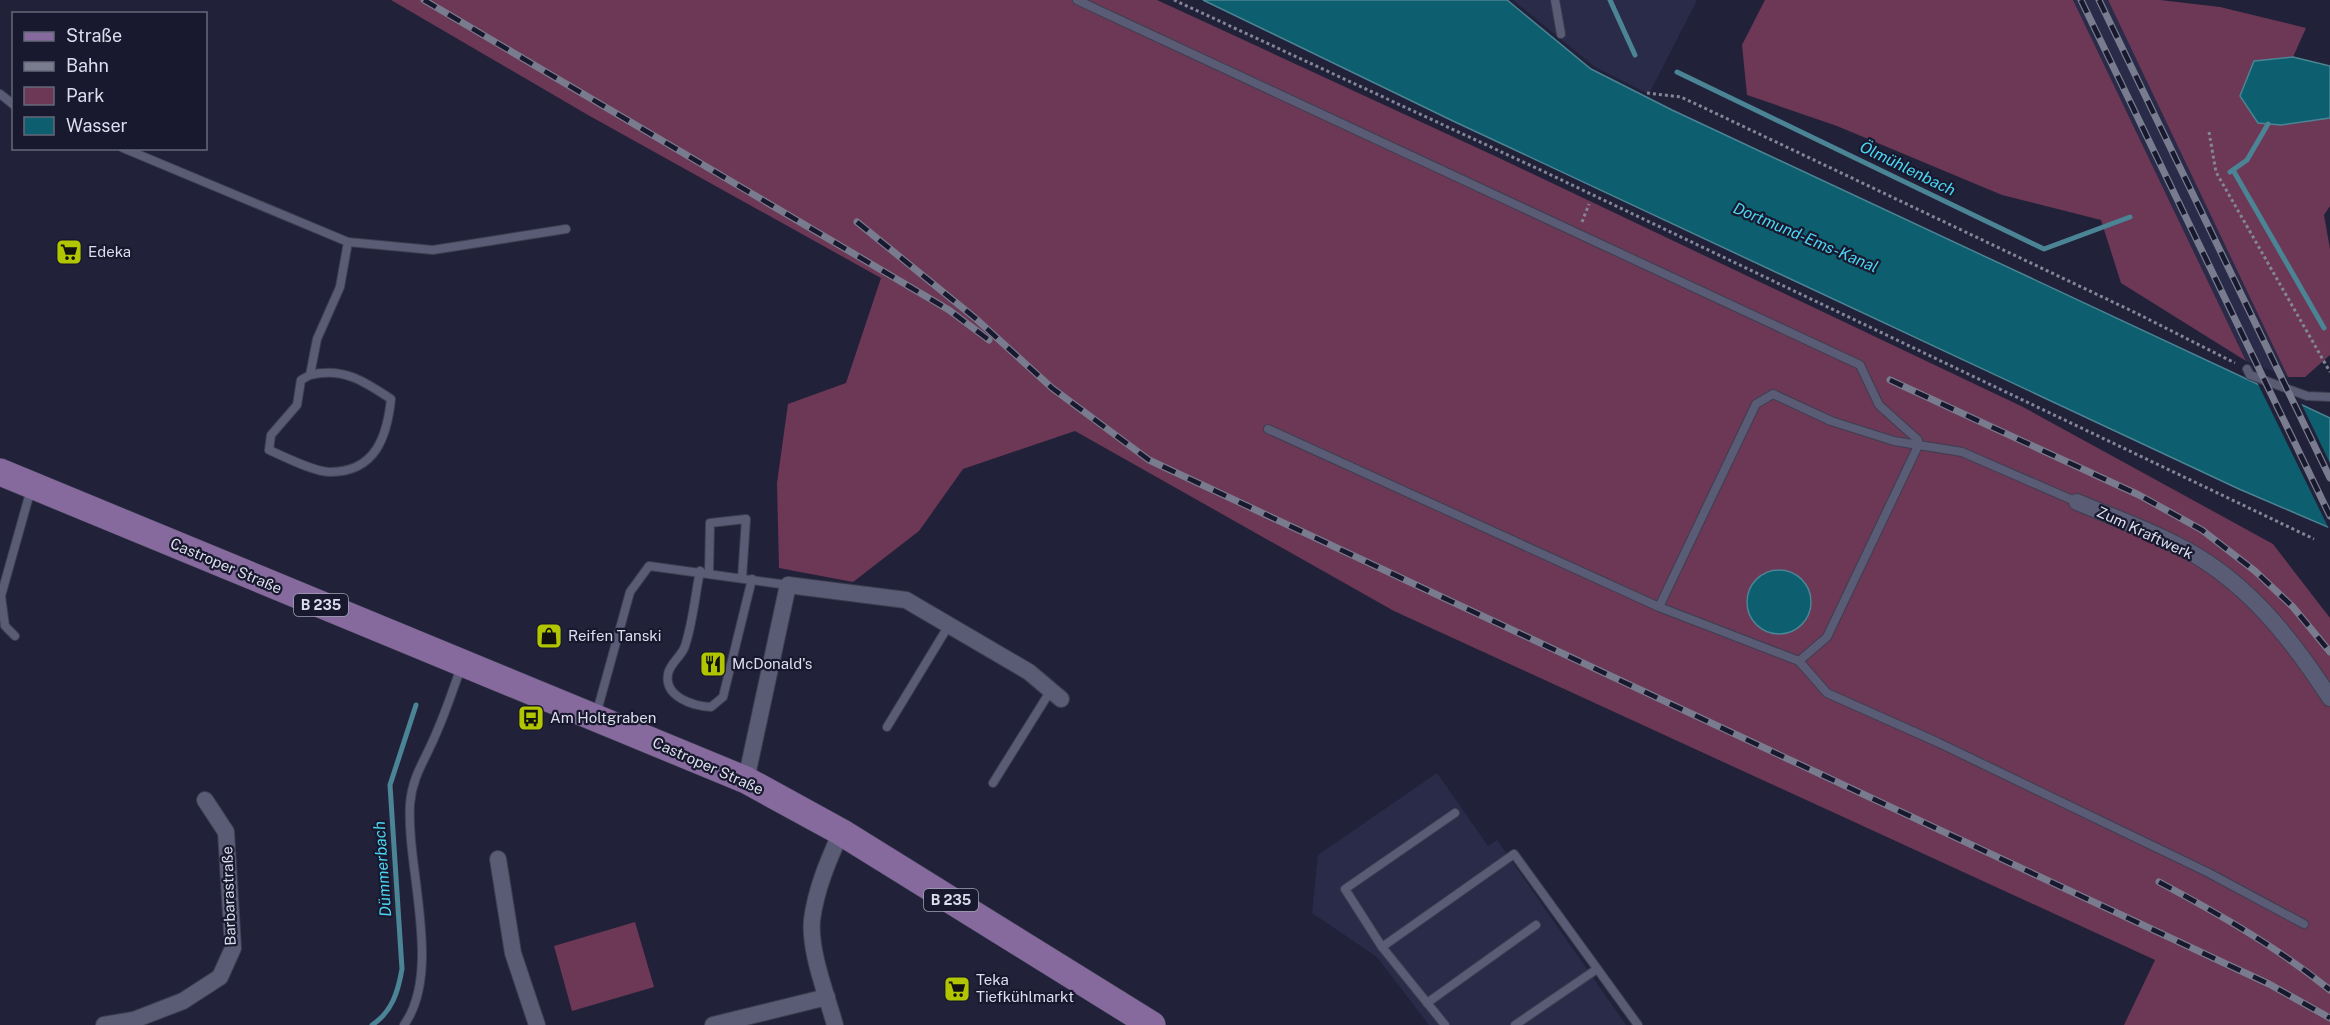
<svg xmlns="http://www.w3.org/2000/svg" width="2330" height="1025" font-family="'Public Sans',sans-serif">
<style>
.built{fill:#2a2b48}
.green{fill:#6c3855}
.water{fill:#0d5e6e;stroke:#4b8494;stroke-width:1.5}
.pier{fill:#212239}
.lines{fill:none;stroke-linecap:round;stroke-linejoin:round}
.stream{stroke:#4b8494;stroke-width:5}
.lane-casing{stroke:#3d3e50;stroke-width:10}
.street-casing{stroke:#3d3e50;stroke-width:18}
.primary-casing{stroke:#3d3e50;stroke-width:28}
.path{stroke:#848598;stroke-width:3;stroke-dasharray:3 3;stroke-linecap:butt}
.lane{stroke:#5a5c76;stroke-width:8}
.street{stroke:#5a5c76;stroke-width:16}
.primary{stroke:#866a9e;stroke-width:27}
.rail-casing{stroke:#797b8e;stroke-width:7}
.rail{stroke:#18192e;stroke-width:4.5;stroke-dasharray:14;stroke-linecap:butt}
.labels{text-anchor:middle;stroke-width:4.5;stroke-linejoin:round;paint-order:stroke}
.shield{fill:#18192e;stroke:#a1a3b4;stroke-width:1.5}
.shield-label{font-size:14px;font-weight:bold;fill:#dcdeed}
.poi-label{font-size:15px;fill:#dcdeed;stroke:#18192e;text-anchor:start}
.street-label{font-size:15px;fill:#dcdeed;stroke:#18192e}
.water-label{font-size:16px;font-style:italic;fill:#4bd5f3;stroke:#18192e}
</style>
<rect width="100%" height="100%" fill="#212239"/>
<!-- built -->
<g class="built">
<polygon points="1513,0 1697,0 1649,94 1595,67"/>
<polygon points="2073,0 2108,0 2288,377 2246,361"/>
<polygon points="1437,773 1488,846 1497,840 1626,1025 1429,1025 1377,957 1312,913 1318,855"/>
</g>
<!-- green -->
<g class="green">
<polygon points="391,0 1157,0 1497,157 2023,407 2273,544 2330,618 2330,1025 2124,1025 2155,960 1394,611 1075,431 963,469 919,531 853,582 779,568 777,483 788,404 846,383 881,278 588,115"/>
<polygon points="1765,0 2073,0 2246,361 2121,283 2101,220 2002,195 1837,126 1747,95 1742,45"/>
<polygon points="2108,0 2160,0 2220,7 2306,28 2293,57 2254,61 2306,121 2330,118 2330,206 2324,215 2330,249 2330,355 2305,377 2288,377"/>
<polygon points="635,922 654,987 572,1011 554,946"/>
</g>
<!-- water -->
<g class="water">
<polygon points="1203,0 1507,0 1591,69 1672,110 2330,418 2330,528 2239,489 1453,121"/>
<polygon points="2293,57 2330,66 2330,118 2281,125 2258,123 2240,96 2254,61"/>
<circle cx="1779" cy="602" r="32"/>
</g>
<!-- pier -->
<polygon class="pier" points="2256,380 2300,401 2330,463 2330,531"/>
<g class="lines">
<!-- stream -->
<g class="stream">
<polyline points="1610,0 1635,55"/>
<polyline points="1677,72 2044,249 2130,217"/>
<polyline points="2233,170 2324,328"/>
<polyline points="2230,172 2247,160 2268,124"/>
<path d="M 372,1025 C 392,1012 398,992 402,969 L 390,785 L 416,705"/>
</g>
<defs>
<g id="lane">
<polyline points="1077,0 1860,365 1879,405 1918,440 1918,446 1827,637 1799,661 1659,607 1268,429"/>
<polyline points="1555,0 1561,34"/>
<polyline points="0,94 14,105"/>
<polyline points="123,148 348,242 433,250 566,229"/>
<polyline points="2247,369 2250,375 2307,396 2330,397"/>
<path d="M 310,375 C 343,367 364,381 391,399 C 387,436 376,472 330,472 C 314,472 285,457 269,450 L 271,435 L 297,405 L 301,380 L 310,375 L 317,339 L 340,287 L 348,242"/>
<path d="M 700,571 C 695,596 693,622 685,646 C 682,656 670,663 668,674 C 664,697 693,706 711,707 L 723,697 L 752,579"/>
<polyline points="709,573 710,523 746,519 742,578"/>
<polyline points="1659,607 1756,404 1773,394 1831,421 1894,441 1962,452 2077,502"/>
<polyline points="15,636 5,626 1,596 31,489"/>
<polyline points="1799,661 1827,693 1937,742 2207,872 2304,924"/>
<polyline points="596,715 630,592 649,566 788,585"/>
<polyline points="887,727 949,625"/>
<polyline points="993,783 1051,690"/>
<polyline points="1382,947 1345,889 1455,813"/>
<polyline points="1427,1003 1536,925"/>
<path d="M 404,1025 C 443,970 406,868 410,804 C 412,777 425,760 435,736 C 445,714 453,690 461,667"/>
<polyline points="1445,1025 1382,947 1514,854 1638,1025"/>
<polyline points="1515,1025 1597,969"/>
</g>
<g id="street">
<path d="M 2077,502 C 2110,516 2144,528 2175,544 C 2243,577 2290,636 2330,698"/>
<polyline points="746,780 788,585 906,600 1029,672 1061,699"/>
<polyline points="498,859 513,953 537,1025"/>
<polyline points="104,1025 134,1020 183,1001 220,977 233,948 226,832 205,800"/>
<polyline points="713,1025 827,997"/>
<path d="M 835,1025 C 827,996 809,951 812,920 C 816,889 828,861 841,832"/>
</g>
<polyline id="primary" points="0,472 746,780 841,832 1152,1025"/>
</defs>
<!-- lane casing -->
<use href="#lane" class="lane-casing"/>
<!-- street casing -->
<use href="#street" class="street-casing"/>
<!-- primary casing -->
<use href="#primary" class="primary-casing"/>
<!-- path -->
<g class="path">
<polyline points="1174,0 1549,174 2314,539"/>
<polyline points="1647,93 1681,97 1715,113 2134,312 2235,363"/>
<polyline points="2209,132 2216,172 2330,372"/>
<polyline points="1582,222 1589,204"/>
</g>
<!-- lane -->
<use href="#lane" class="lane"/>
<!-- street -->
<use href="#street" class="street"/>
<!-- primary -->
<use href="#primary" class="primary"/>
<defs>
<g id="rail">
<polyline points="424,0 949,310 989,340"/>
<polyline points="2081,0 2330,516"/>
<polyline points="2099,0 2330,478"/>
<polyline points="857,222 975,318 1052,388 1149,460 2269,984 2330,1018"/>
<polyline points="1890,380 2139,495 2202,530 2255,571 2293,607 2330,652"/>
<path d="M 2159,882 C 2219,914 2277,947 2330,990"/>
</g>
</defs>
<!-- rail casing -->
<use href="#rail" class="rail-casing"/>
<!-- rail -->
<use href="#rail" class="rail"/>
</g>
<!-- icons -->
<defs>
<symbol id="supermarket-square" viewBox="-11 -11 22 22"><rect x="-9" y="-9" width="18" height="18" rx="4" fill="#b1c500" stroke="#18192e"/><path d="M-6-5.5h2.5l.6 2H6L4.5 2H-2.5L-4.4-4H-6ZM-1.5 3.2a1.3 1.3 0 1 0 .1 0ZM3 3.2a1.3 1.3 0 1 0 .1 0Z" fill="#111"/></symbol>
<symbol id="shop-square" viewBox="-11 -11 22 22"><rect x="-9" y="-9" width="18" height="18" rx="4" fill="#b1c500" stroke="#18192e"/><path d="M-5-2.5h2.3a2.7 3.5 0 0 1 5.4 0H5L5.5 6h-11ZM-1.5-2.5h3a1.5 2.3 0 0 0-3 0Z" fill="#111"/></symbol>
<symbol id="restaurant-square" viewBox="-11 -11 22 22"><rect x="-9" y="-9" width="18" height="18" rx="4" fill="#b1c500" stroke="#18192e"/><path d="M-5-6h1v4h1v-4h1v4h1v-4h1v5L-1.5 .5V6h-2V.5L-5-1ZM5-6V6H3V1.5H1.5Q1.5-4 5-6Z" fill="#111"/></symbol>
<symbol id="bus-square" viewBox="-11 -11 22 22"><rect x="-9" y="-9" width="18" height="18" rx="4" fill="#b1c500" stroke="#18192e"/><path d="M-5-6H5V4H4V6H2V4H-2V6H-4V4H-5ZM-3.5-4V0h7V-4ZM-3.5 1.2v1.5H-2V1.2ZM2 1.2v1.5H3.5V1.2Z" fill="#111"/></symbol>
</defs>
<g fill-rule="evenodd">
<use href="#supermarket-square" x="54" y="237" width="30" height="30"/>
<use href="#shop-square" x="534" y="621" width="30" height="30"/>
<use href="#restaurant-square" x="698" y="649" width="30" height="30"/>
<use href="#bus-square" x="516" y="703" width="30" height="30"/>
<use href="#supermarket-square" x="942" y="974" width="30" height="30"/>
</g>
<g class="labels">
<!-- shield labels -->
<g class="shield">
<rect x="294" y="594" width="54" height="22" rx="4.5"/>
<rect x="924" y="889" width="54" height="22" rx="4.5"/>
</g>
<g class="shield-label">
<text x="321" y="610">B 235</text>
<text x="951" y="905">B 235</text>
</g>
<!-- poi labels -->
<g class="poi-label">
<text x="88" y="257">Edeka</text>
<text x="568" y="641">Reifen Tanski</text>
<text x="732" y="669">McDonald's</text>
<text x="550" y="723">Am Holtgraben</text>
<text x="976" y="985">Teka<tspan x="976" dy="17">Tiefkühlmarkt</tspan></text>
</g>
<!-- street labels -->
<g class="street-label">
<text transform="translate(2145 533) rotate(25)" y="5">Zum Kraftwerk</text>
<text transform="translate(226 566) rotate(23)" y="5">Castroper Straße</text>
<text transform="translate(708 766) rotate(24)" y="5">Castroper Straße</text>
<text transform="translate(229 896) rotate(-92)" y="5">Barbarastraße</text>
</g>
<!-- water labels -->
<g class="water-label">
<text transform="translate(1908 168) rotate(26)" y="6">Ölmühlenbach</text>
<text transform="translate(1806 237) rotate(23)" y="6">Dortmund-Ems-Kanal</text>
<text transform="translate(382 869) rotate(-94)" y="6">Dümmerbach</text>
</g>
</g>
<!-- legend -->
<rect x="12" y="12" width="195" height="138" fill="#18192e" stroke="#66687a" stroke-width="1.5"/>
<rect x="24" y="32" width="30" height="9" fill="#866a9e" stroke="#66687a" stroke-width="1.5"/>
<text x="66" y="42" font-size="18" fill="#dcdeed">Straße</text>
<rect x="24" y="62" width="30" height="9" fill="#797b8e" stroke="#66687a" stroke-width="1.5"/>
<text x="66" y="72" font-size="18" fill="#dcdeed">Bahn</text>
<rect x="24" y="87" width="30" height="18" fill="#6c3855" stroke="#66687a" stroke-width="1.5"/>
<text x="66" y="102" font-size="18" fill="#dcdeed">Park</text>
<rect x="24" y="117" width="30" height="18" fill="#0d5e6e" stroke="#66687a" stroke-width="1.5"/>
<text x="66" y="132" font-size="18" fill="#dcdeed">Wasser</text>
</svg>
